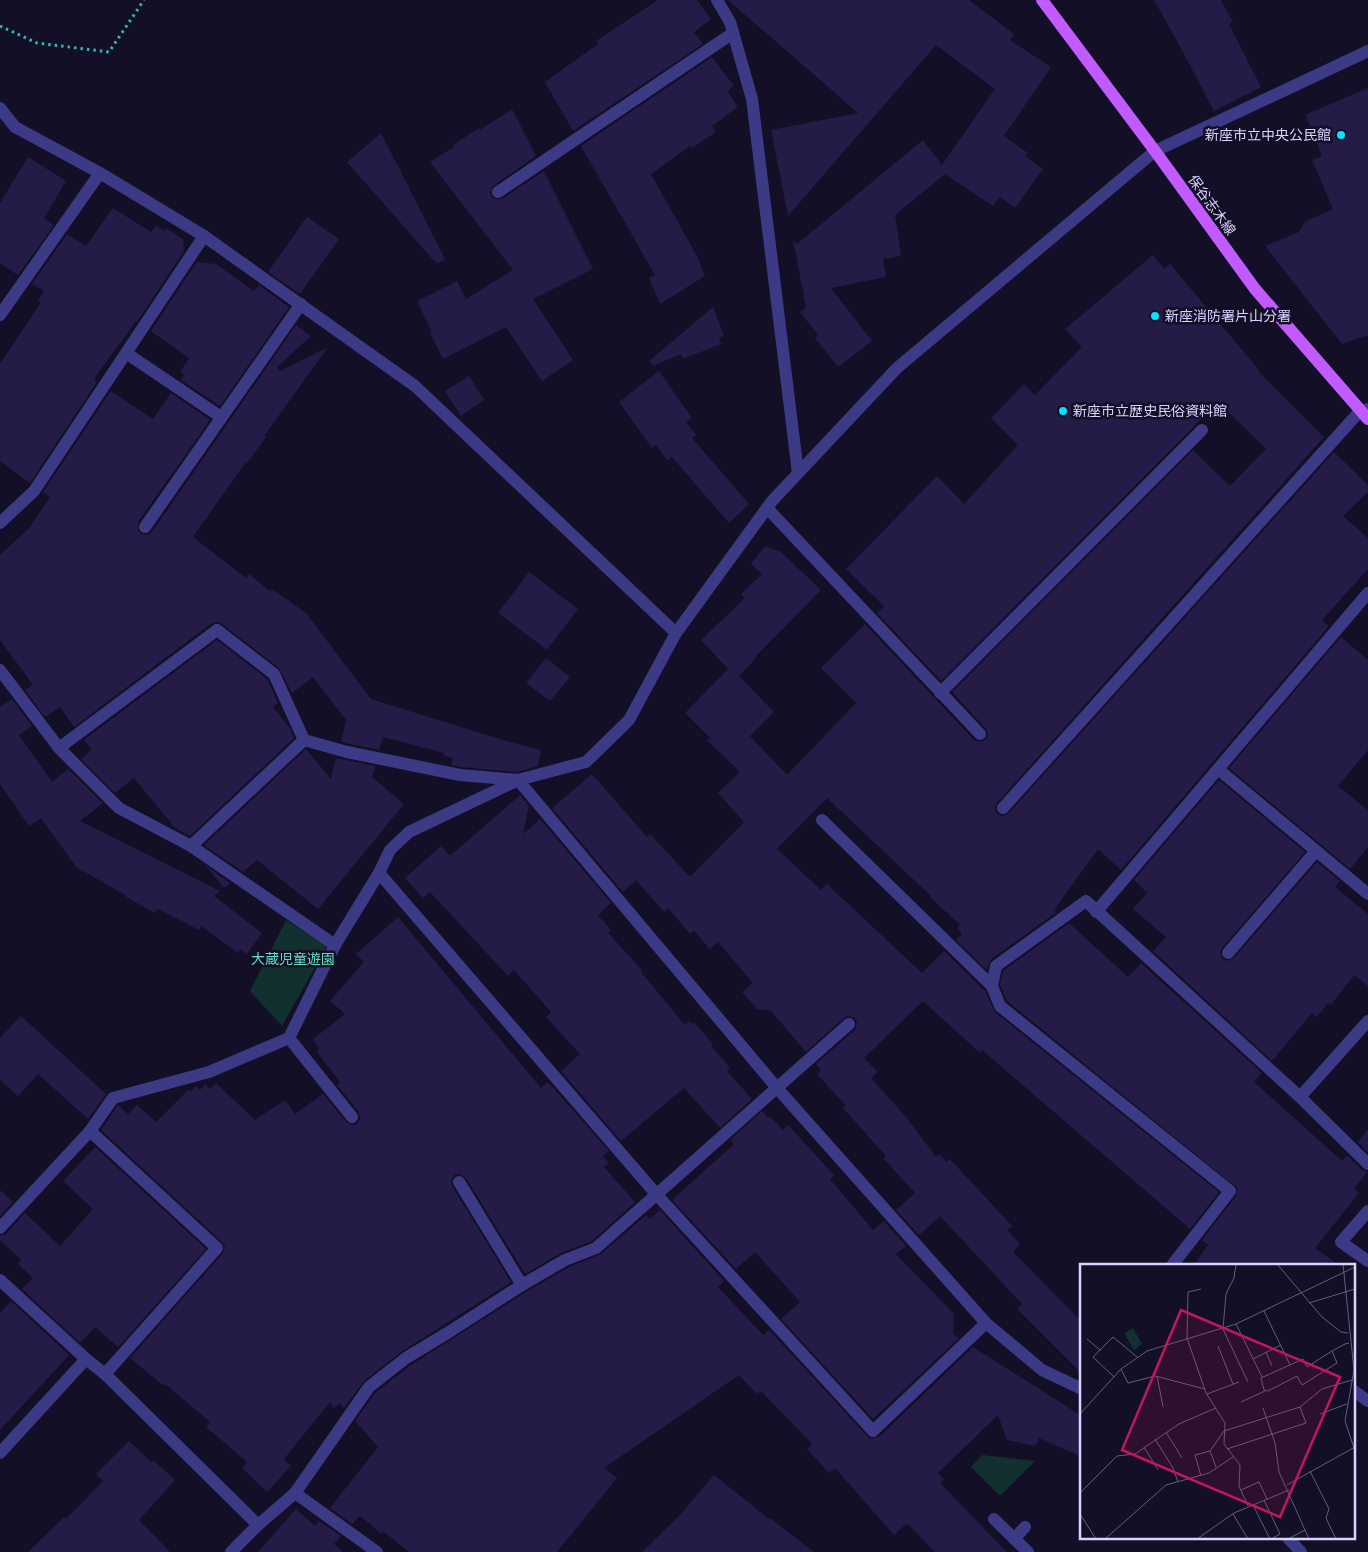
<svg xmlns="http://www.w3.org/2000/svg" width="1368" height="1552" font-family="'Source Sans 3','Noto Sans JP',sans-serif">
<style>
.green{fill:#12302f}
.building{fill:#241b47}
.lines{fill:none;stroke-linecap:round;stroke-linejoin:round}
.path{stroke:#2fb8b0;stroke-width:3;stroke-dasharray:2.5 4;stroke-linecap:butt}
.minor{stroke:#3d3a85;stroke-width:12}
.major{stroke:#c25bff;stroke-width:12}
.poi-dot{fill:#00e5ff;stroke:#130f26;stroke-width:2}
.labels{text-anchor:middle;stroke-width:5;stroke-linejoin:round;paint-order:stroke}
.poi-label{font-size:14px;fill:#d9d4ff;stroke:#130f26;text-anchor:start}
.street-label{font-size:14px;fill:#d9d4ff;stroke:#130f26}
.park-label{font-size:14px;fill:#5fe0c0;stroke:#130f26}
.inset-road{fill:none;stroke:#625e7d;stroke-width:1}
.view{fill:#c2185b;fill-opacity:0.15;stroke:#c2185b;stroke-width:2.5}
.inset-edge{fill:none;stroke:#d9d4ff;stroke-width:2.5}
</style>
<rect width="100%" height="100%" fill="#130f26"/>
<!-- green -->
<g class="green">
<polygon points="286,920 327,946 282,1026 250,991"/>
<polygon points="982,1455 1035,1461 1000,1496 971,1467"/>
</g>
<!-- building -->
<g class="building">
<polygon points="658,0 697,0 711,19 694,32 703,44 573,131 545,82 598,44 596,41"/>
<polygon points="728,0 969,0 1014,34 1010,40 1051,67 1004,136 1028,153 1025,156 1043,169 1015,208 1000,197 993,206 945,174 895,215 901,256 883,259 886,277 831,288 872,341 838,367 815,338 818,335 800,312 806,307 793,240 797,244 923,140 942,165 995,89 936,45 788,216 771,130 858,113"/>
<polygon points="1154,0 1221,0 1233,22 1229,24 1261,87 1214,111 1183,52"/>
<polygon points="712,57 734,86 727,91 738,107 712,126 716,132 692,148 690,146 651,174 698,258 705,276 660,304 649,278 655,275 581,146"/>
<polygon points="1368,88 1368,335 1342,344 1265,246 1299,232 1305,222 1309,220 1333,209 1312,160 1322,156 1305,115"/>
<polygon points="512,109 536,156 493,186 490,192 491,196 495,199 502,199 544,171 593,269 533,299 573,360 542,381 506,327 443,359 430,333 432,332 417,301 457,281 466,299 513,270 430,162 454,147 453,145 479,128 480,130"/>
<polygon points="381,133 445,259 437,264 347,162"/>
<polygon points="28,157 66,181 44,218 54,225 18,275 0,263 0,203"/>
<polygon points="113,208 151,232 156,226 164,231 166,228 183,239 184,251 137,322 136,321 94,379 97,382 30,483 0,461 0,364 41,302 38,300 44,291 32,284 67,234 86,246"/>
<polygon points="307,217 339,239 300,294 268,272"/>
<polygon points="1153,255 1164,269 1170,264 1259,370 1258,371 1324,437 997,803 995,807 997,814 1002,816 1009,813 1334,452 1368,485 1368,492 1343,516 1368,538 1368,569 1322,620 1329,626 1121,870 1098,849 1054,910 1057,912 991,959 987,970 956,940 962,934 957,928 960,925 930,897 931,896 827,798 777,849 821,890 827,884 922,973 944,951 985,991 995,1012 1219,1192 1190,1229 982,1050 980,1053 923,1001 864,1058 878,1072 871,1078 907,1118 936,1157 939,1154 946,1162 950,1159 1012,1226 1007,1230 1020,1244 1013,1252 1082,1322 1082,1374 1017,1309 1022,1304 940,1216 919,1235 896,1210 915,1193 883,1158 886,1156 843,1108 846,1106 817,1074 821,1070 816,1064 855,1030 857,1023 855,1018 848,1016 844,1018 806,1052 771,1011 757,1009 742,992 753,983 718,942 710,949 694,931 690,934 668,908 664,912 636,880 623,892 552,808 592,774 647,837 650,834 690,877 744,822 718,793 740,772 707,740 710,738 685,713 728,669 701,640 745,598 741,594 762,574 751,564 765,546 781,552 821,590 756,656 757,657 739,676 774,712 750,736 787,775 856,703 821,668 865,624 974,740 978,742 985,740 988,736 986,729 952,692 1193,450 1230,486 1266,449 1218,402 941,681 877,613 884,606 846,569 937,476 964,504 1018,445 991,418 1024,384 1035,395 1082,347 1065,329"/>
<polygon points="197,262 216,264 254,291 259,285 289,307 220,406 181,380 184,375 180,372 189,358 151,331"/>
<polygon points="713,307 724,336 719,338 721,344 683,359 681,354 653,366 649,361"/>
<polygon points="296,325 311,336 277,367 280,371 328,347 264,436 266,437 247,463 246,462 193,537 246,578 249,574 270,591 272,589 306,613 371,699 506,741 541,750 538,766 517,772 461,767 451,765 453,758 443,755 444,753 383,737 379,750 341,742 346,720 313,677 292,693 279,668 222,624 218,622 212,623 74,727 60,707 45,717 25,690 33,685 0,640 0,555 29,528 50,497 43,492 111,391 153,419 171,393 210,420 138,522 138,531 141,534 148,535 152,532"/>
<polygon points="659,371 692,418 686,422 696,435 692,438 749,504 729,523 672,457 667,460 656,445 652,448 619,402"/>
<polygon points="469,376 484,400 461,416 445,391"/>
<polygon points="529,572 578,609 547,650 498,613"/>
<polygon points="1341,637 1368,660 1368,750 1338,786 1368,810 1368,847 1350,869 1229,768"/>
<polygon points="217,640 267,679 278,703 273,707 290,728 294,738 190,836 175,828 134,778 115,793 81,759 92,750 84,740"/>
<polygon points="546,658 570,677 550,701 526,683"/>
<polygon points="12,699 32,726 19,735 52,782 68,769 103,803 80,821 220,891 214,896 262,933 247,954 240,949 238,953 201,926 199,930 158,909 155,913 126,897 127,896 76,867 41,818 29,826 0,784 0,707"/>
<polygon points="306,749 331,779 336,758 375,766 372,777 404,804 318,909 257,860 243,872 204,845"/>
<polygon points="1219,780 1305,852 1222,948 1220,952 1222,959 1227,961 1234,958 1317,862 1340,881 1335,887 1368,914 1368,986 1354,975 1331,1005 1328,1003 1317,1017 1312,1013 1272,1061 1153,951 1166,937 1133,909 1147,893 1134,880"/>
<polygon points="520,795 529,806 523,834 540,819 611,903 598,915 611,930 608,933 642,970 641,972 685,1025 689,1021 692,1024 694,1022 713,1044 711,1046 730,1067 727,1071 752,1099 720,1128 684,1088 621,1141 561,1071 580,1054 546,1017 551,1012 514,970 508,976 430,892 423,898 405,878 441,846 450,856"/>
<polygon points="206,866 230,883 224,888"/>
<polygon points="398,917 541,1088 548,1082 609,1151 603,1156 609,1163 604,1167 635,1202 592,1241 561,1253 525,1274 466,1178 459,1174 454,1175 451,1182 452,1186 511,1282 401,1352 364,1381 344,1408 340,1403 334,1408 330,1402 284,1459 291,1466 267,1492 242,1468 247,1462 206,1427 210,1422 165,1384 164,1386 130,1358 223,1253 225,1246 222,1242 101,1130 118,1105 128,1114 137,1105 156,1122 188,1090 190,1092 196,1086 200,1090 205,1084 210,1089 216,1083 255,1120 285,1100 295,1114 323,1094 346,1122 353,1125 357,1124 360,1119 359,1112 337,1085 340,1082 317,1052 319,1048 313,1039 345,1014 330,1001 364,962 356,954"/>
<polygon points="1069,923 1128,977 1141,963 1262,1073 1254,1082 1342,1161 1347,1155 1362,1170 1367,1172 1354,1189 1359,1193 1315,1248 1340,1266 1193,1266 1208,1245 1202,1240 1236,1196 1237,1188 1007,1001 1000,985 1003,971"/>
<polygon points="21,1016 106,1094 88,1119 38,1074 18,1096 0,1080 0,1038"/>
<polygon points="762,1111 768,1118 770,1116 783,1130 788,1125 834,1175 830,1179 873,1230 884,1221 906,1246 896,1254 954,1314 953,1334 959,1338 873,1419 781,1319 800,1302 755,1252 736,1269 672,1200 734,1144 730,1140"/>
<polygon points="1368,1129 1368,1153 1358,1142"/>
<polygon points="95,1147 206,1249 118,1347 95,1327 80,1343 22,1289 33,1278 18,1264 21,1260 0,1240 0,1236 6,1234 25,1213 60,1246 93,1209 63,1181"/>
<polygon points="0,1190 13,1202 0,1216"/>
<polygon points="660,1210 724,1281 718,1287 763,1335 769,1330 870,1439 879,1437 973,1347 1082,1416 1082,1457 1039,1438 1035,1446 1007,1440 998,1415 938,1473 944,1479 940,1483 1007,1552 935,1552 907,1523 894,1535 835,1468 829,1473 807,1449 812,1444 761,1391 757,1394 739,1375 604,1468 617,1478 557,1552 409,1552 383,1531 382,1534 360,1516 352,1524 330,1508 378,1447 355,1421 375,1393 411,1365 526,1292 569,1267 601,1254 646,1215 650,1219"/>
<polygon points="11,1301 69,1355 0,1430 0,1313"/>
<polygon points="129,1441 151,1462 153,1460 175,1480 139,1520 170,1552 28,1552 64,1517 66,1519 103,1481 96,1474"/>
<polygon points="714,1475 769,1519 770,1518 814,1552 642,1552 679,1516"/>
<polygon points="296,1509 315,1526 319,1521 341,1536 334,1544 343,1552 258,1552"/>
</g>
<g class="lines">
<!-- path -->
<polyline class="path" points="0,26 37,43 109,52 144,0"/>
<!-- minor -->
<g class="minor">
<polyline points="717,0 730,22 752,99 798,473"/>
<polyline points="0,108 15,127 100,173 204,236 415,386 676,633"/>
<polyline points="498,192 733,33"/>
<polyline points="0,315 100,173"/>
<polyline points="126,353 221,417"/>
<polyline points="767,508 980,734"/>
<polyline points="0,523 34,491 204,236"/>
<polyline points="145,527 301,304"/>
<polyline points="0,670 59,748 119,808 191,846 335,945"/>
<polyline points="940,693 1202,430"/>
<polyline points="304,740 347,752 460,775 518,780 777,1088 986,1323 1042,1370 1082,1389"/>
<polyline points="59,748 217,630 274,674 304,740"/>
<polyline points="1218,769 1368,894"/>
<polyline points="1003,808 1360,411 1368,409"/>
<polyline points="822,820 992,986"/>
<polyline points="191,846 304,740"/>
<polyline points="379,873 657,1195 873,1431 986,1323"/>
<polyline points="1096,912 1368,593"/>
<polyline points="1228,953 1316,851"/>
<polyline points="289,1038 352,1117"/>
<polyline points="1300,1097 1368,1021"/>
<polyline points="90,1131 217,1248 105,1374"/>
<polyline points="459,1182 522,1285"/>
<polyline points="1368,1211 1341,1242 1368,1261"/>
<polyline points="0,1228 90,1131 113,1098 209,1072 289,1038 335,945 379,873 390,850 409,832 518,780 586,762 629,720 676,633 772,501 897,368 1155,151 1368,51"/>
<polyline points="1175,1266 1173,1264 1230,1191 1000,1006 992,986 996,966 1086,901 1300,1097 1368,1164"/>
<polyline points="0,1280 86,1359 105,1374 258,1525"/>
<polyline points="1354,1391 1368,1401"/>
<polyline points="0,1453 86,1359"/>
<polyline points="295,1493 377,1552"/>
<polyline points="994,1519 1028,1552"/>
<polyline points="1288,1538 1301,1552"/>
<polyline points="1014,1539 1025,1527"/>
<polyline points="231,1552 258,1525 295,1493 369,1387 406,1358 449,1332 522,1285 565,1260 596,1248 849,1024"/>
</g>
<!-- major -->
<polyline class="major" points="1042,0 1155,151 1255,289 1368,419"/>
</g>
<!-- markers -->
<g class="poi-dot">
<circle cx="1341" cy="135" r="5"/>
<circle cx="1155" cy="316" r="5"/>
<circle cx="1063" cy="411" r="5"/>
</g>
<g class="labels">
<!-- poi labels -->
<g class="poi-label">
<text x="1331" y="140" text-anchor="end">新座市立中央公民館</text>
<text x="1165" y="321">新座消防署片山分署</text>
<text x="1073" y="416">新座市立歴史民俗資料館</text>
</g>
<!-- street labels -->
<g class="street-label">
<text transform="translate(1212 205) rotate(54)" y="5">保谷志木線</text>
</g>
<!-- park labels -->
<g class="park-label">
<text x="293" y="964">大蔵児童遊園</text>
</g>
</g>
<!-- overview -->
<g transform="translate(1080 1264)">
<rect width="275" height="275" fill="#130f26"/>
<path d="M 53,64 L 62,80 L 54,86 L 44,69 Z" fill="#12302f"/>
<path class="inset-road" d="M 156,0 L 154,14 L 146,30 L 143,65 L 168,118M 197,0 L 242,53 L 261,68 L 268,69M 263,0 L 274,106 L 265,157 L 275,187M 121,25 L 108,28 L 107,74 L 126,129 L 145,159 L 144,180 L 160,201 L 159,222 L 168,242M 229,39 L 275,25M 184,47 L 210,101M 156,60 L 182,113M 7,75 L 20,86M 138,82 L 153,120M 252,87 L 257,99 L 222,121 L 217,112 L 188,127 L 184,126 L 181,114 L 223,95 L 227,103 L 252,87 L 265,80 L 269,79M 186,88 L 192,102M 173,95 L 201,81M 41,105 L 48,119 L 75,112 L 125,125M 77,112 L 83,143M 34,113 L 13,93 L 33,73 L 57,93M 127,130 L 159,118M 161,138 L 185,127M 183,144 L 195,179 L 199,208 L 229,275M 0,150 L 41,105 L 67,87 L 156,60 L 275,3M 240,150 L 267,140M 86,168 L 102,194M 75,175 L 93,204 L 98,218M 64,183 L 78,206M 147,185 L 226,159 L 220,143M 130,187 L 144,167 L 220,143 L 242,125 L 272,116M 130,187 L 136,203M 230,207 L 249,245 L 246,254 L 256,275M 121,212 L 115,191 L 130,187M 207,221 L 275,183M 161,226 L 179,218 L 187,235M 0,229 L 37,192 L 55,190 L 99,160 L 136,144M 184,236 L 200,270 L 191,275M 173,241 L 190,275M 0,250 L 16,275M 153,250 L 168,275M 25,275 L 86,221 L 129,209 L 153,193M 117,275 L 154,249 L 209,226M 208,275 L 225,266"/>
<path class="view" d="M 101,46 L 260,113 L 200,253 L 42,186 Z"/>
<rect width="275" height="275" class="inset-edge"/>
</g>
</svg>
